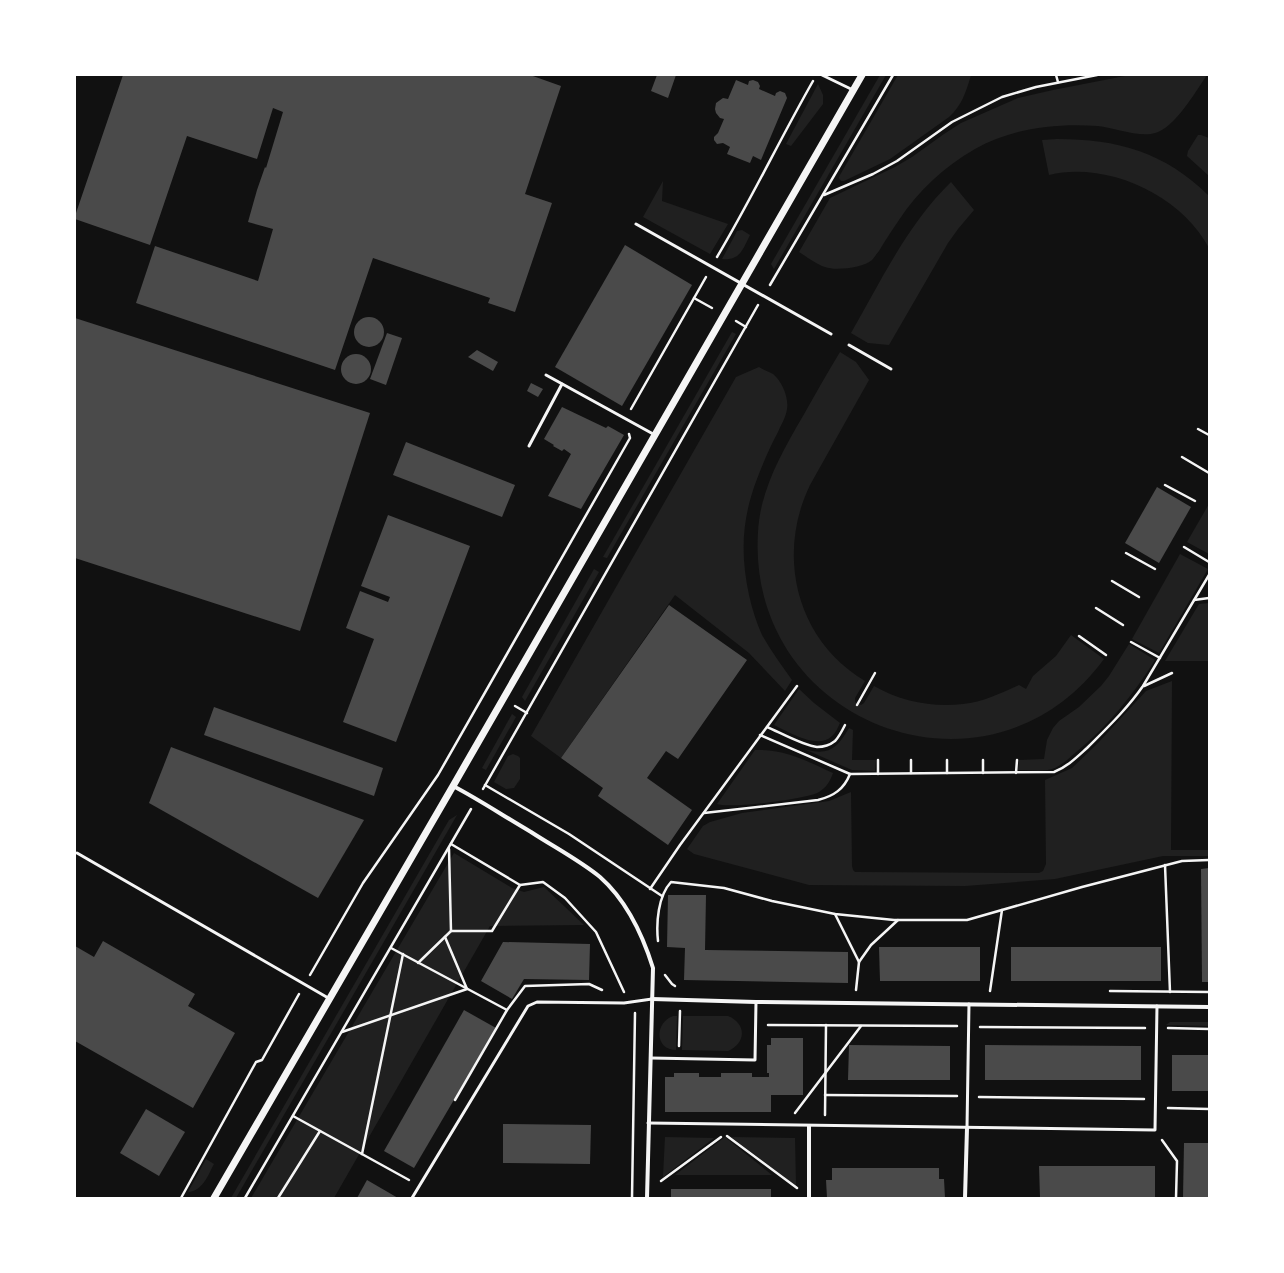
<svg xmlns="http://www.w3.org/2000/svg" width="1284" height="1273" font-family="Karla,sans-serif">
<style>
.green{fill:#202020}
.building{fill:#4a4a4a}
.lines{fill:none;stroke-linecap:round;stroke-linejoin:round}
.path{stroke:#f5f5f5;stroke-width:2.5}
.service{stroke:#f5f5f5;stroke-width:3}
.minor{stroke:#f5f5f5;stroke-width:4}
.tertiary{stroke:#f5f5f5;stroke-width:7}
</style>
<rect width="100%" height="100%" fill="#111"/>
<!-- green -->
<g class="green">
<polygon points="880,75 886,75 774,269 771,264"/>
<path d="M 898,75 L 971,75 C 966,92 962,105 949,117 L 890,159 L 844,181 L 841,181 L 839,178 L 840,175 Z"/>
<path d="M 1130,75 L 1207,75 C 1196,91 1177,124 1158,132 C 1142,139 1116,128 1098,126 C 1056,123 1013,128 975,149 C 945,166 918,191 899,220 C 892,230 885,241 879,251 C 877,253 874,258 872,260 C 863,268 835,271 825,267 C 816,264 807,257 799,252 L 830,198 L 895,167 L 912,157 L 944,134 L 961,123 L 1018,98 L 1053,90 Z"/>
<polygon points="818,84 823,95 823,104 791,146 786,144"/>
<polygon points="1198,135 1201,135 1209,138 1209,176 1187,156 1188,151"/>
<path d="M 1057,139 C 1117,139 1165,152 1209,196 L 1209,248 C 1181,195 1107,161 1049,175 L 1042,140 Z"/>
<polygon points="663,181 662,201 728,224 710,254 643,217"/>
<path d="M 951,182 L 974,210 L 958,229 L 948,243 L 889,345 L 868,343 L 851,333 C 881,281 907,225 951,182 Z"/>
<path d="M 742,230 L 750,235 C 743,249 740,261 722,259 L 735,235 L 737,231 Z"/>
<polygon points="732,332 736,334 607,558 603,557"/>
<path d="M 840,352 L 856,362 L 869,380 L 810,485 C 776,555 796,640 865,681 L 855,698 L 855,702 L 861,705 L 864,703 L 874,686 C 900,701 933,708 963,704 C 983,702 1001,693 1019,685 L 1026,689 L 1033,676 L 1056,656 L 1071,635 L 1104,659 C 989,816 746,725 758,532 C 760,490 782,452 803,416 C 815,395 827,373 840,352 Z"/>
<path d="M 759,367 C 764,370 769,372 773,374 C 782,381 789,398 787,409 C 786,417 781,425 778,432 C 770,447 763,463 757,479 C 742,518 740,553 749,595 C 752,608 756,622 762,635 C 771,651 782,666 792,680 L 785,691 L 749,653 L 675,595 L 561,758 L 531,736 L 736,377 Z"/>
<polygon points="1209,504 1209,554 1187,542"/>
<polygon points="1180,554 1208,569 1159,653 1132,639"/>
<polygon points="594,569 599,572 525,701 522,697"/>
<polygon points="1209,603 1209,661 1165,661 1199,604"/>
<path d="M 1129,644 L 1155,660 C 1133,695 1107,727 1075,753 C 1068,759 1061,766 1052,769 C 1043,772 1029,770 1018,770 L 1019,760 L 1044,759 L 1047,740 L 1053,728 L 1059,721 L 1079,707 L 1101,686 L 1109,676 Z"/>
<polygon points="1172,681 1171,850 1209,850 1209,856 1163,856 1055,879 965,886 809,885 694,854 687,849 703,826 710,822 742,813 829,801 851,792 852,866 853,870 855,872 1039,873 1043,871 1046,864 1045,780 1072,768 1098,743 1146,691"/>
<path d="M 799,689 L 814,703 L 840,723 C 838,727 836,733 832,736 C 818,750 789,732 774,725 Z"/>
<polygon points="512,714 516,717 486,770 482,768"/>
<path d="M 849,728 L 853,730 L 852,760 L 876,760 L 875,771 L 852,770 L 804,749 C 828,756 837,749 849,728 Z"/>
<path d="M 755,750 C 786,749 806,761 833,773 C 830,781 827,787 819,792 C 808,799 728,809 717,804 Z"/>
<polygon points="513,754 518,756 520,758 520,779 514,788 506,789 494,782 508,756"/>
<polygon points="457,815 236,1198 231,1198 449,820"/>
<polygon points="454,853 512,888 524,892 544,887 584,925 490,926 334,1198 251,1198"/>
<path d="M 673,1016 L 677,1016 L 676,1050 C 655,1050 654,1023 673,1016 Z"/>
<path d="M 683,1016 L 728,1016 C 747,1024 746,1043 728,1051 L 682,1050 Z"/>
<polygon points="1170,1022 1209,1022 1209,1026 1166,1025"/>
<polygon points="665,1137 714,1138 663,1177"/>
<polygon points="725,1137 772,1175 675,1175"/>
<polygon points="731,1137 795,1138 796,1186"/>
<path d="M 206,1159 L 214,1164 C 208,1175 203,1191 188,1192 Z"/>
</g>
<!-- building -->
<g class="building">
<polygon points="123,75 530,75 561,86 525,194 552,203 515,312 488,303 490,298 373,258 335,370 136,303 155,246 258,281 273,229 248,222 257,190 265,167 266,168 283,112 273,108 257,159 187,136 150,245 75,219 75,216"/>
<polygon points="657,75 676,75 668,98 651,91"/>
<polygon points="736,80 748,85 749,81 753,80 758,82 760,86 759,89 775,96 776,93 780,91 785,93 787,98 761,160 753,156 750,163 727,154 730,147 723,143 717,144 714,140 714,137 718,133 724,119 720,118 716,113 715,109 716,103 723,98 728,99"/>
<polygon points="625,245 692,285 622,406 555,367"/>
<circle cx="369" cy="332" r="15"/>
<polygon points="75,318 370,413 300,631 75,558"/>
<polygon points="387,333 402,338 386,385 370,379"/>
<polygon points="477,350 498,362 493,371 468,357"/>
<circle cx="356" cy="369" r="15"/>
<polygon points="531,383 543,389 538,397 527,391"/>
<polygon points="562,407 606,428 608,426 624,435 581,509 548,496 571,454 564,449 562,451 553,446 554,445 544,439"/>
<polygon points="406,442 515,485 502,517 393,475"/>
<polygon points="1157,487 1191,507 1159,563 1125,543"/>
<polygon points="388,515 470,546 396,742 343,722 374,639 346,628 360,591 388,602 390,597 361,586"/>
<polygon points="669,605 747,660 678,759 666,751 647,778 692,810 668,845 598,796 603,788 561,758"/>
<polygon points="214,707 383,768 374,796 204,735"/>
<polygon points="171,747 364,820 318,898 149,803"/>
<polygon points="1209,868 1209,982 1202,982 1201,869"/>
<polygon points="668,895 706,895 705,950 848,952 848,983 684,980 685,948 667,947"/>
<polygon points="103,941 195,994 188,1006 235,1033 193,1108 75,1041 75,946 94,957"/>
<polygon points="503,942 590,944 589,980 524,979 512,999 481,981"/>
<polygon points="879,947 980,947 980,981 880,981"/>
<rect x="1011" y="947" width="150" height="34"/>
<polygon points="464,1010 496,1028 414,1168 384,1151"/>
<polygon points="771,1038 803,1038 803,1095 771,1095 771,1112 665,1112 665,1077 674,1077 674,1073 699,1073 699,1077 721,1077 721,1073 752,1073 752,1077 769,1077 769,1073 767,1073 767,1045 771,1045"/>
<polygon points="849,1045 950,1046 950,1080 848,1080"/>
<polygon points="985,1045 1141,1046 1141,1080 985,1080"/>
<rect x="1172" y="1055" width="37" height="36"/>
<polygon points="146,1109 185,1132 159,1176 120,1153"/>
<polygon points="503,1124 591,1125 590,1164 503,1163"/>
<polygon points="1184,1143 1209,1143 1209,1198 1183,1198"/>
<polygon points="1039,1166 1155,1166 1155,1198 1040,1198"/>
<polygon points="832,1168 939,1168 939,1179 944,1179 945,1198 827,1198 826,1180 832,1180"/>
<polygon points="367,1180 398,1198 357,1198"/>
<rect x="671" y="1189" width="100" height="9"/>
</g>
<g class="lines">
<!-- path -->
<g class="path">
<polyline points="1056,75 1058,82"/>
<polyline points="824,195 873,174 897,161 952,122 1002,97 1036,87 1097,75"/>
<path d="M 717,257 C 751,200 780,139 813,81"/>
<polyline points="770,285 893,75"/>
<polyline points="694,298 712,308"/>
<polyline points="736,321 746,327"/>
<polyline points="631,409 706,277"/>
<polyline points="1198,429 1209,435"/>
<polyline points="1182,457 1209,473"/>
<polyline points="1165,485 1195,501"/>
<polyline points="1184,547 1209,562"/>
<polyline points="1126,553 1155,569"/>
<polyline points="1112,581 1139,597"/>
<polyline points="1194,600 1209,598"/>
<polyline points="1096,608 1123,625"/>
<polyline points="1079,636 1106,655"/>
<polyline points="1131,642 1160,658"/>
<polyline points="1144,686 1172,673"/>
<polyline points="857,705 875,673"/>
<polyline points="515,706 527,713"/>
<path d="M 767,727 C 779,732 804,746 817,747 C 823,747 830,745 835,741 C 839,737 842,731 845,725"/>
<path d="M 760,735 L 850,774 L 1054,772 C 1067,767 1077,757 1087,748 C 1107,728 1127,709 1143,686 L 1209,575"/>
<polyline points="911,773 911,760"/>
<polyline points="947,773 947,760"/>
<polyline points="983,773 983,760"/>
<polyline points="1016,773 1017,760"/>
<polyline points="878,774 878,760"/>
<polyline points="485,785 569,834 662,896"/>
<polyline points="483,789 758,305"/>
<path d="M 704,813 L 818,800 C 834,796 844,789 850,774"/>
<polyline points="1165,865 1170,992"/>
<polyline points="520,885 543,882 565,898 596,932 624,992"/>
<polyline points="650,889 680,845 797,686"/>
<polyline points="835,914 859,962"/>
<polyline points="451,931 492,931 520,885 451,844"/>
<path d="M 658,941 C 656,923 658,896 671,882 L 724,888 L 772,901 L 835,914 L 894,920 L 967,920 L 1082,887 L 1182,861 L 1209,860"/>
<polyline points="391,948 507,1010"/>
<polyline points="418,963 451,931 449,849"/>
<polyline points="310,975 363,883 438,775 630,438 629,434"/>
<polyline points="665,975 672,984 675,986"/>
<polyline points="856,990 859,962 871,945 898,920"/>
<polyline points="990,991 1002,910"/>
<polyline points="1110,991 1209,992"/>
<polyline points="768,1025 957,1026"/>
<polyline points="980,1027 1145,1028"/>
<polyline points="1168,1028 1209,1029"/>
<polyline points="342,1032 467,989 445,937"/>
<polyline points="679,1046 680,1011"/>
<polyline points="825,1095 957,1096"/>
<polyline points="979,1097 1144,1099"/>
<polyline points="455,1100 507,1010 525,986 589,984 602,990"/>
<polyline points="1168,1108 1209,1109"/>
<polyline points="795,1113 861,1026"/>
<polyline points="825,1115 826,1025"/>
<polyline points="293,1116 409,1180"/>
<polyline points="727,1136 797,1188"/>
<polyline points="1162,1140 1177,1161 1176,1198"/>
<polyline points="362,1154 403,954"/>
<polyline points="661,1181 721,1137"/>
<polyline points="181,1198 256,1062 262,1060 299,994"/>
<polyline points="245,1198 471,809"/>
<polyline points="278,1198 320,1131"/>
<polyline points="632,1198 635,1013"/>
</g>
<!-- service -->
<g class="service">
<polyline points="822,75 853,90"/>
<polyline points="636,224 831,334"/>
<polyline points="849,345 891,369"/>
<polyline points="546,375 655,435"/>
<polyline points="529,446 562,384"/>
<polyline points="77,853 330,999"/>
<polyline points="651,1058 755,1060 756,1002"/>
<polyline points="648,1123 1155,1130 1157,1006"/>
<polyline points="967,1128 969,1004"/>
<polyline points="412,1198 528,1006 537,1002 624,1003 652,999"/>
</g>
<!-- minor -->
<g class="minor">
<path d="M 453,786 C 480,800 505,817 531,832 C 554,847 579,860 600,877 C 626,900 643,936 653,968 L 647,1198"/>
<polyline points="652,999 756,1002 1209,1007"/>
<polyline points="809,1198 809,1126"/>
<polyline points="965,1198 967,1128"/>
</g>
<!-- tertiary -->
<polyline class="tertiary" points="214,1198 453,786 862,75"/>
</g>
<!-- border -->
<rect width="1284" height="1273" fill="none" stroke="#ffffff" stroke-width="152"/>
</svg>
